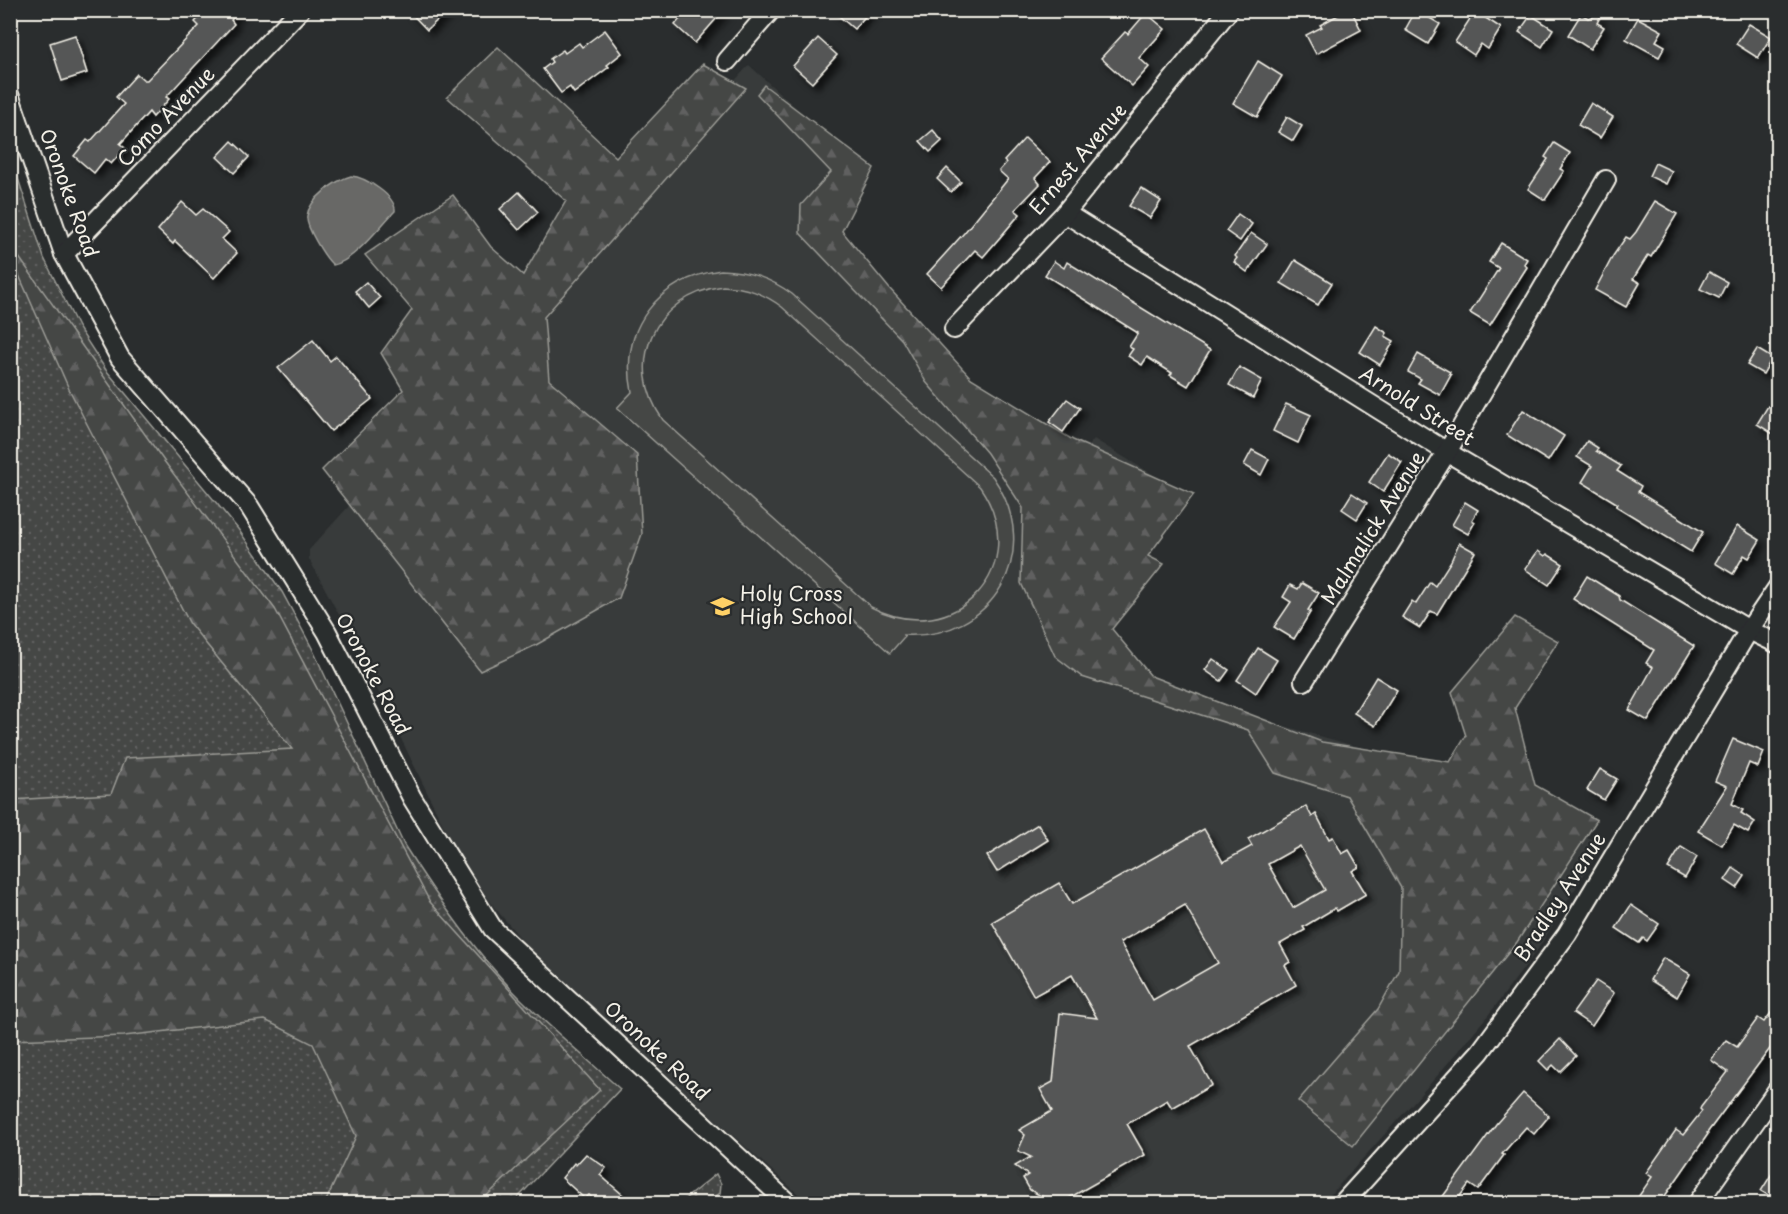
<svg xmlns="http://www.w3.org/2000/svg" width="1788" height="1214" font-family="'Playpen Sans',sans-serif">
<style>
.built{fill:#373a3a}
.grass{fill:url(#grass-dots);stroke:#9c9c96;stroke-width:1.5}
.forest{fill:url(#forest-firs);stroke:#9c9c96;stroke-width:1.5}
.garden{fill:#444645;stroke:#9c9c96;stroke-width:1.5;fill-rule:evenodd}
.water{fill:#676866;stroke:#9f9f9a;stroke-width:1.5}
.building{fill:#555756;stroke:#f4f1e8;stroke-width:1.5;fill-rule:evenodd;filter:url(#shadow)}
.lines{fill:none;stroke-linecap:round;stroke-linejoin:round}
.minor-casing{stroke:#f4f1e8;stroke-width:22}
.minor{stroke:#2a2d2e;stroke-width:18}
.labels{text-anchor:middle;stroke-width:4.5;stroke-linejoin:round;paint-order:stroke}
.street-label{font-size:20px;fill:#f4f1e8;stroke:#2a2d2e}
.poi-label{font-size:20px;fill:#f4f1e8;stroke:#2a2d2e;text-anchor:start}
</style>
<defs>
<pattern id="grass-dots" width="8" height="8" patternUnits="userSpaceOnUse" patternTransform="scale(1.5)"><rect width="8" height="8" fill="#444645"/><path d="M2 2h.1M6 6h.1" fill="none" stroke="#606160" stroke-width="1.8" stroke-linecap="round"/></pattern>
<pattern id="forest-firs" width="22" height="20" patternUnits="userSpaceOnUse" patternTransform="scale(1.5)"><rect width="22" height="20" fill="#444645"/><path d="M5 1l3.5 6h-7zM16 11l3.5 6h-7z" fill="#606160"/></pattern>
<filter id="shadow"><feDropShadow dx="5.5" dy="5.5" stdDeviation="3" flood-color="#0009"/></filter>
</defs>
<rect width="100%" height="100%" fill="#2a2d2e"/>
<filter id="ink" filterUnits="userSpaceOnUse"><feTurbulence type="fractalNoise" baseFrequency=".0167" numOctaves="2"/><feDisplacementMap in="SourceGraphic" scale="12" xChannelSelector="R" yChannelSelector="G"/><feConvolveMatrix kernelMatrix="1 2 1 2 8 2 1 2 1" color-interpolation-filters="sRGB"/></filter>
<g filter="url(#ink)">
<!-- built -->
<polygon class="built" points="749,65 865,171 811,229 946,373 1081,454 1094,439 1180,491 1072,666 1408,761 1603,844 1538,949 1494,1008 1438,1075 1323,1203 808,1203 542,964 494,907 456,852 359,652 309,559 309,550"/>
<!-- grass -->
<g class="grass">
<path d="M 10,154 L 44,258 L 78,327 L 106,370 L 238,529 L 282,592 L 312,648 L 404,845 C 438,899 476,954 521,999 C 553,1030 587,1059 620,1089 L 513,1203 L 11,1203 Z"/>
<polygon points="716,1174 721,1184 720,1193 707,1203 680,1203"/>
</g>
<!-- forest -->
<g class="forest">
<polygon points="498,47 616,157 703,64 746,88 544,317 549,380 637,455 642,534 619,598 536,645 480,671 322,470 403,390 381,353 412,310 365,255 453,195 491,247 523,275 566,201 447,97"/>
<polygon points="764,85 874,168 842,231 889,288 971,378 1073,440 1194,494 1148,556 1164,564 1112,629 1151,676 1322,742 1450,762 1466,736 1452,692 1515,617 1558,641 1515,708 1535,785 1597,820 1517,942 1353,1146 1298,1101 1378,1009 1399,971 1401,888 1347,796 1275,773 1248,730 1082,677 1055,656 1021,583 1023,508 987,453 926,382 902,340 800,233 801,205 831,172 757,94"/>
<polygon points="11,246 164,461 275,609 430,902 600,1090 479,1203 325,1203 356,1136 313,1044 265,1020 124,1036 11,1040 11,800 111,794 125,758 292,749 190,624 69,389 11,257"/>
</g>
<!-- garden -->
<path class="garden" d="M 721,270 C 749,271 770,278 792,294 L 993,477 C 1045,552 993,641 903,635 L 904,637 L 890,653 L 617,408 L 632,392 C 619,328 658,279 721,270 ZM 723,286 C 746,287 763,293 782,307 L 980,487 C 1034,566 956,651 871,607 L 663,420 C 623,363 654,296 723,286 Z"/>
<!-- water -->
<path class="water" d="M 351,176 C 365,177 396,196 395,211 C 380,226 353,262 333,265 C 325,258 305,226 307,216 C 309,199 336,180 351,176 Z"/>
<!-- building -->
<g class="building">
<polygon points="206,10 240,10 231,20 234,24 166,97 169,99 153,117 149,112 120,144 125,148 111,164 105,159 94,173 74,156 87,140 90,142 124,104 116,97 137,74 144,80 147,80 199,26 195,22"/>
<polygon points="408,10 448,10 427,30"/>
<polygon points="687,10 724,10 695,43 675,25"/>
<polygon points="832,10 871,10 854,29"/>
<polygon points="1347,10 1351,10 1361,30 1316,54 1306,35 1322,27 1320,25"/>
<polygon points="1416,10 1440,24 1428,44 1405,30"/>
<polygon points="1475,11 1501,28 1488,49 1481,44 1474,55 1455,42"/>
<polygon points="1146,13 1165,29 1139,58 1149,67 1132,86 1101,58 1125,32 1128,34"/>
<polygon points="1581,14 1588,18 1601,15 1597,23 1604,27 1590,49 1568,35"/>
<polygon points="1531,15 1553,29 1542,47 1519,32"/>
<polygon points="1638,18 1662,31 1656,41 1665,46 1659,57 1626,39"/>
<polygon points="1749,24 1771,37 1758,58 1736,44"/>
<polygon points="605,30 622,53 607,65 609,67 574,93 570,87 561,93 543,69 552,62 550,59 563,50 565,53 579,43 582,47"/>
<polygon points="75,35 87,73 62,81 50,43"/>
<polygon points="818,38 837,55 812,83 793,66"/>
<polygon points="1258,61 1282,76 1257,117 1233,103"/>
<polygon points="1591,103 1613,117 1600,138 1578,125"/>
<polygon points="1287,117 1302,126 1293,141 1278,132"/>
<polygon points="933,130 942,141 930,152 920,141"/>
<polygon points="1025,138 1050,162 1035,178 1040,184 1015,210 1020,214 983,257 975,250 941,287 927,274 964,233 1008,179 999,171 1006,163 1004,161"/>
<polygon points="232,141 249,157 234,173 217,157"/>
<polygon points="1554,143 1570,153 1560,169 1564,171 1545,200 1528,189 1548,159 1545,157"/>
<polygon points="1655,163 1672,171 1666,184 1649,176"/>
<polygon points="947,168 961,182 951,192 937,179"/>
<polygon points="1141,188 1161,201 1150,218 1129,206"/>
<polygon points="519,192 538,212 519,230 500,209"/>
<polygon points="1655,201 1677,214 1651,257 1648,255 1633,279 1640,283 1626,307 1595,290 1613,256 1626,237 1630,239 1636,232"/>
<polygon points="182,202 196,215 203,209 229,232 222,239 237,253 214,278 175,241 173,244 158,230"/>
<polygon points="1238,214 1252,224 1240,241 1226,231"/>
<polygon points="1251,233 1267,244 1247,272 1234,262 1237,258 1235,256"/>
<polygon points="1501,243 1527,259 1524,264 1527,267 1490,325 1470,313 1499,268 1489,262"/>
<polygon points="1295,260 1332,283 1318,305 1281,283"/>
<polygon points="1054,261 1064,268 1067,262 1210,350 1188,386 1170,375 1172,373 1147,357 1142,365 1128,356 1133,349 1129,347 1138,333 1045,275"/>
<polygon points="1709,272 1727,282 1719,298 1700,289"/>
<polygon points="366,282 380,298 369,308 355,291"/>
<polygon points="1376,326 1387,333 1385,336 1394,341 1380,365 1360,352"/>
<polygon points="313,340 330,361 336,356 372,399 331,431 278,368"/>
<polygon points="1757,349 1772,358 1763,374 1747,365"/>
<polygon points="1418,354 1450,372 1449,374 1451,375 1440,395 1418,383 1421,379 1408,372"/>
<polygon points="1239,367 1262,380 1253,398 1229,385"/>
<polygon points="1067,399 1080,408 1063,432 1049,422"/>
<polygon points="1286,404 1311,415 1298,443 1273,431"/>
<polygon points="1768,406 1778,412 1778,437 1757,424"/>
<polygon points="1523,410 1564,436 1548,461 1507,435"/>
<polygon points="1587,441 1598,448 1596,451 1621,466 1617,471 1641,486 1638,492 1703,532 1691,552 1616,506 1618,504 1582,482 1592,466 1577,457"/>
<polygon points="1252,450 1269,459 1261,475 1244,465"/>
<polygon points="1388,453 1402,462 1383,492 1369,482"/>
<polygon points="1352,493 1367,503 1357,519 1342,509"/>
<polygon points="1465,502 1478,510 1472,520 1475,522 1468,534 1452,525"/>
<polygon points="1737,526 1760,540 1749,558 1744,555 1733,574 1715,563"/>
<polygon points="1459,543 1475,552 1437,614 1431,611 1420,628 1402,617 1412,601 1416,604 1430,582 1435,586 1451,561"/>
<polygon points="1538,551 1545,556 1547,554 1563,564 1549,585 1525,569"/>
<polygon points="1587,576 1619,596 1620,600 1694,646 1648,721 1629,710 1653,667 1646,663 1654,650 1573,599"/>
<polygon points="1302,583 1319,593 1308,610 1311,611 1294,639 1274,627 1291,602 1283,597 1290,585 1298,589"/>
<polygon points="1258,648 1277,660 1256,693 1237,680"/>
<polygon points="1213,659 1229,670 1221,681 1205,670"/>
<polygon points="1376,677 1397,690 1375,726 1354,713"/>
<polygon points="1733,739 1764,752 1758,767 1749,763 1732,804 1743,810 1741,813 1755,822 1748,833 1734,825 1722,845 1698,831 1727,786 1715,781"/>
<polygon points="1600,769 1617,779 1604,800 1587,790"/>
<path d="M 1306,806 L 1312,817 L 1316,814 L 1329,839 L 1333,837 L 1342,854 L 1349,850 L 1359,867 L 1352,871 L 1366,894 L 1337,911 L 1335,908 L 1303,927 L 1305,930 L 1280,944 L 1290,962 L 1285,965 L 1296,985 L 1190,1046 L 1212,1085 L 1172,1108 L 1167,1100 L 1127,1124 L 1145,1155 L 1062,1202 L 1043,1197 L 1030,1190 L 1023,1178 L 1028,1175 L 1015,1166 L 1031,1157 L 1018,1151 L 1025,1135 L 1019,1130 L 1052,1111 L 1040,1089 L 1053,1082 L 1060,1013 L 1097,1018 L 1072,975 L 1034,996 L 992,922 L 1059,883 L 1072,904 L 1204,829 L 1223,862 L 1252,846 L 1248,839 ZM 1300,846 L 1325,890 L 1293,908 L 1268,864 ZM 1185,905 L 1218,963 L 1153,1000 L 1120,942 Z"/>
<polygon points="1038,824 1048,840 997,872 987,856"/>
<polygon points="1681,847 1697,857 1685,878 1668,868"/>
<polygon points="1733,868 1745,876 1737,888 1725,880"/>
<polygon points="1631,905 1659,924 1647,941 1643,938 1639,943 1616,928"/>
<polygon points="1663,958 1690,974 1677,997 1650,980"/>
<polygon points="1596,981 1614,993 1592,1026 1573,1013"/>
<polygon points="1778,1004 1778,1038 1707,1133 1708,1134 1681,1173 1660,1203 1634,1203 1652,1177 1646,1173 1676,1130 1683,1135 1702,1111 1700,1109 1701,1107 1728,1072 1711,1060 1726,1040 1737,1047 1758,1018 1764,1022"/>
<polygon points="1560,1039 1576,1056 1560,1072 1553,1065 1548,1070 1539,1061"/>
<polygon points="1523,1093 1549,1116 1534,1134 1526,1127 1502,1154 1504,1155 1478,1190 1469,1184 1455,1203 1438,1203 1496,1124"/>
<polygon points="586,1154 606,1168 600,1175 623,1195 615,1203 598,1203 589,1195 585,1199 562,1178 574,1163 576,1165"/>
<polygon points="1778,1164 1778,1201 1761,1191"/>
</g>
<g class="lines">
<defs>
<g id="minor">
<polyline points="727,61 771,10"/>
<polyline points="10,97 64,254 120,358 249,506 327,632 412,798 493,929 789,1204"/>
<polyline points="1065,213 1447,452 1749,630 1778,644"/>
<polyline points="64,254 300,10"/>
<polyline points="954,329 1065,213 1229,10"/>
<polyline points="1304,681 1447,452 1606,180"/>
<polyline points="1342,1204 1480,1052 1567,934 1749,630 1778,587"/>
<polyline points="1697,1204 1778,1089"/>
</g>
</defs>
<!-- minor casing -->
<use href="#minor" class="minor-casing"/>
<!-- minor -->
<use href="#minor" class="minor"/>
</g>
</g>
<!-- icons -->
<defs>
<symbol id="school-bare" viewBox="-9 -9 18 18"><path d="M0-5L7-2L0 1L-7-2ZM-4 1L0 2.5L4 1V4Q0 6-4 4Z" fill="#ffd166" stroke="#2a2d2e" stroke-width="2.5" paint-order="stroke"/></symbol>
</defs>
<g fill-rule="evenodd">
<use href="#school-bare" x="706" y="590" width="33" height="33"/>
</g>
<g class="labels">
<!-- street labels -->
<g class="street-label">
<text transform="translate(166 117) rotate(-46)" y="7">Como Avenue</text>
<text transform="translate(1078 159) rotate(-50)" y="7">Ernest Avenue</text>
<text transform="translate(69 193) rotate(70)" y="7">Oronoke Road</text>
<text transform="translate(1417 406) rotate(32)" y="7">Arnold Street</text>
<text transform="translate(1373 528) rotate(-58)" y="7">Malmalick Avenue</text>
<text transform="translate(373 674) rotate(62)" y="7">Oronoke Road</text>
<text transform="translate(1560 897) rotate(-57)" y="7">Bradley Avenue</text>
<text transform="translate(657 1051) rotate(43)" y="7">Oronoke Road</text>
</g>
<!-- poi labels -->
<g class="poi-label">
<text x="740" y="601">Holy Cross<tspan x="740" dy="23">High School</tspan></text>
</g>
</g>
<!-- margin -->
<rect width="1788" height="1214" fill="none" stroke="#2a2d2e" stroke-width="36"/>
<rect x="18" y="18" width="1752" height="1178" fill="none" stroke="#f4f1e8" stroke-width="2" filter="url(#ink)"/>
</svg>
